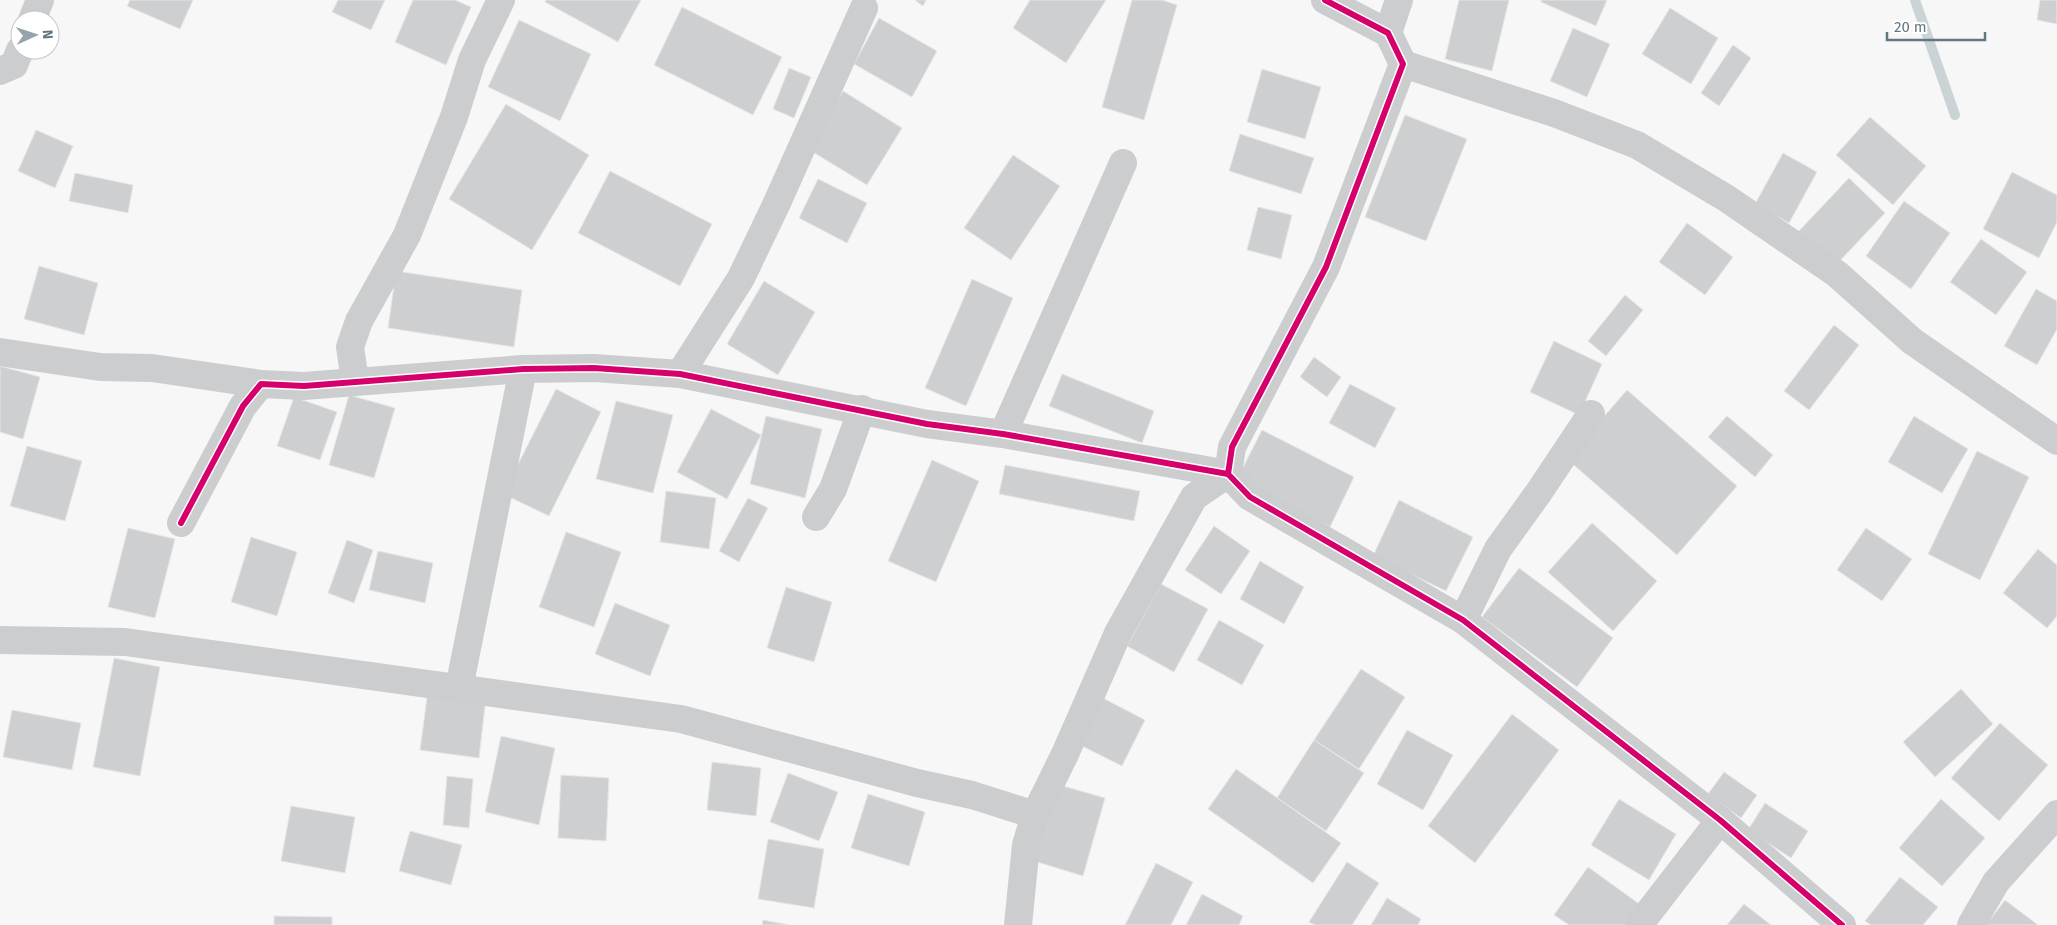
<svg xmlns="http://www.w3.org/2000/svg" width="2057" height="925" font-family="'Fira Sans',sans-serif">
<style>
.lines{fill:none;stroke-linecap:round;stroke-linejoin:round}
.stream{stroke:#cad4d6;stroke-width:10}
.building{fill:#cdcfd0;stroke:#e6e6e6}
.minor{stroke:#cccdce;stroke-width:28}
.cycleway-casing{stroke:#fff;stroke-width:9}
.cycleway{stroke:#d6006c;stroke-width:6}
</style>
<rect width="100%" height="100%" fill="#f7f7f7"/>
<g class="lines">
<!-- stream -->
<polyline class="stream" points="1915,0 1955,115"/>
</g>
<!-- building -->
<g class="building">
<polygon points="130,0 193,0 180,29 127,6"/>
<polygon points="338,0 385,0 371,30 332,12"/>
<polygon points="413,0 455,0 471,7 446,65 395,42"/>
<polygon points="546,0 641,0 618,42 545,2"/>
<polygon points="915,0 926,0 923,6"/>
<polygon points="1030,0 1106,0 1066,63 1013,28"/>
<polygon points="1132,0 1162,0 1177,5 1144,120 1102,107"/>
<polygon points="1459,0 1509,0 1492,71 1445,59"/>
<polygon points="1541,0 1607,0 1596,26 1541,2"/>
<polygon points="2040,0 2057,0 2057,24 2037,20"/>
<polygon points="682,7 782,57 753,115 654,65"/>
<polygon points="1670,8 1718,38 1691,84 1642,54"/>
<polygon points="879,18 937,51 912,97 854,64"/>
<polygon points="519,20 591,54 560,121 488,87"/>
<polygon points="1573,28 1610,44 1587,97 1550,81"/>
<polygon points="1733,45 1751,58 1719,106 1701,93"/>
<polygon points="789,68 811,77 794,118 773,109"/>
<polygon points="1262,69 1321,87 1305,139 1247,122"/>
<polygon points="843,91 902,128 867,185 808,149"/>
<polygon points="506,104 589,155 532,250 449,199"/>
<polygon points="1405,115 1467,139 1426,241 1365,217"/>
<polygon points="1870,117 1926,166 1893,205 1836,155"/>
<polygon points="36,130 73,146 55,188 18,171"/>
<polygon points="1240,134 1314,158 1301,194 1229,171"/>
<polygon points="1783,153 1817,172 1789,223 1755,204"/>
<polygon points="1013,155 1060,186 1011,260 964,228"/>
<polygon points="610,171 712,224 680,286 578,233"/>
<polygon points="2012,172 2057,195 2057,222 2039,258 1983,229"/>
<polygon points="75,173 133,185 128,213 69,201"/>
<polygon points="1849,178 1885,213 1834,267 1798,232"/>
<polygon points="818,179 867,203 847,243 799,218"/>
<polygon points="1904,201 1950,233 1911,289 1866,256"/>
<polygon points="1258,207 1292,215 1281,259 1247,250"/>
<polygon points="1687,223 1733,257 1705,295 1659,262"/>
<polygon points="1981,239 2027,272 1996,315 1950,282"/>
<polygon points="39,266 98,283 84,335 24,319"/>
<polygon points="396,271 522,290 514,347 388,328"/>
<polygon points="972,279 1013,298 966,406 925,388"/>
<polygon points="764,281 815,312 778,375 727,344"/>
<polygon points="2036,289 2057,301 2057,329 2037,365 2004,346"/>
<polygon points="1625,295 1643,310 1606,356 1588,341"/>
<polygon points="1834,325 1859,345 1809,410 1784,391"/>
<polygon points="1554,341 1602,364 1579,415 1530,392"/>
<polygon points="1314,357 1341,377 1327,397 1300,377"/>
<polygon points="0,366 40,377 23,439 0,432"/>
<polygon points="1062,374 1154,411 1142,443 1049,406"/>
<polygon points="1350,384 1396,408 1375,448 1329,423"/>
<polygon points="556,389 601,412 549,516 503,494"/>
<polygon points="1627,390 1737,486 1677,555 1567,459"/>
<polygon points="349,395 395,408 374,478 329,465"/>
<polygon points="294,397 337,412 320,460 277,446"/>
<polygon points="616,401 673,415 653,493 596,479"/>
<polygon points="711,409 761,435 727,499 677,472"/>
<polygon points="766,416 822,429 805,498 750,484"/>
<polygon points="1727,416 1773,455 1755,477 1708,437"/>
<polygon points="1914,416 1968,449 1942,493 1888,462"/>
<polygon points="1262,430 1354,477 1330,527 1237,479"/>
<polygon points="27,446 82,461 65,521 10,506"/>
<polygon points="1977,451 2029,477 1980,580 1928,554"/>
<polygon points="932,460 979,481 936,582 888,561"/>
<polygon points="1005,465 1140,491 1134,521 999,494"/>
<polygon points="666,491 716,498 709,549 660,542"/>
<polygon points="748,498 768,508 739,562 719,551"/>
<polygon points="1399,500 1473,537 1446,591 1373,556"/>
<polygon points="1592,523 1657,581 1613,631 1548,572"/>
<polygon points="1214,526 1250,551 1221,594 1185,570"/>
<polygon points="128,528 175,539 155,618 108,607"/>
<polygon points="1866,528 1912,559 1882,601 1837,570"/>
<polygon points="566,532 621,552 594,627 539,607"/>
<polygon points="251,537 297,552 277,616 231,602"/>
<polygon points="347,540 373,550 354,603 328,593"/>
<polygon points="2038,549 2057,565 2057,616 2047,628 2003,593"/>
<polygon points="378,551 433,563 425,603 369,590"/>
<polygon points="1260,561 1304,587 1284,624 1240,599"/>
<polygon points="1519,568 1613,638 1577,687 1482,617"/>
<polygon points="1161,584 1208,609 1174,672 1127,646"/>
<polygon points="786,587 832,602 814,662 767,648"/>
<polygon points="615,603 670,625 650,676 595,654"/>
<polygon points="1219,620 1264,645 1242,685 1197,660"/>
<polygon points="114,658 160,667 140,776 93,767"/>
<polygon points="1361,669 1405,697 1359,769 1314,740"/>
<polygon points="1961,689 1993,724 1935,777 1903,742"/>
<polygon points="428,690 486,697 479,758 420,750"/>
<polygon points="1101,697 1145,720 1122,766 1078,744"/>
<polygon points="12,710 81,723 72,770 3,757"/>
<polygon points="1512,714 1559,750 1475,863 1428,826"/>
<polygon points="2000,723 2048,765 1999,821 1951,778"/>
<polygon points="1407,730 1453,755 1423,810 1377,784"/>
<polygon points="501,736 555,748 539,825 485,812"/>
<polygon points="1314,740 1364,773 1326,831 1277,798"/>
<polygon points="712,762 761,768 756,816 707,810"/>
<polygon points="1236,769 1341,843 1313,883 1208,809"/>
<polygon points="1724,772 1757,795 1741,818 1708,794"/>
<polygon points="788,773 838,792 819,841 770,822"/>
<polygon points="561,775 609,778 606,841 558,838"/>
<polygon points="447,776 473,779 469,828 443,825"/>
<polygon points="1056,784 1105,798 1083,876 1034,861"/>
<polygon points="868,794 925,812 909,866 851,848"/>
<polygon points="1619,799 1676,834 1649,880 1591,845"/>
<polygon points="1941,799 1985,838 1942,886 1899,848"/>
<polygon points="1765,803 1808,831 1791,858 1748,830"/>
<polygon points="291,806 355,817 345,873 281,861"/>
<polygon points="410,831 462,845 451,885 399,871"/>
<polygon points="768,839 824,849 814,908 758,899"/>
<polygon points="1347,862 1379,883 1352,925 1315,925 1309,922"/>
<polygon points="1156,863 1193,882 1171,925 1125,925"/>
<polygon points="1588,867 1642,906 1629,925 1569,925 1554,915"/>
<polygon points="1900,877 1938,907 1923,925 1871,925 1865,921"/>
<polygon points="1202,894 1243,916 1239,925 1186,925"/>
<polygon points="1387,898 1421,919 1418,925 1371,925"/>
<polygon points="2005,900 2038,925 1986,925"/>
<polygon points="1744,904 1771,925 1727,925"/>
<polygon points="274,916 332,917 332,925 274,925"/>
<polygon points="763,920 789,925 762,925"/>
</g>
<g class="lines">
<!-- minor -->
<g class="minor">
<polyline points="1325,0 1388,33 1403,64 1326,267 1232,447 1228,474 1250,497 1463,620 1720,820 1842,925"/>
<polyline points="32,20 40,0"/>
<polyline points="1388,33 1399,0"/>
<polyline points="1403,64 1554,113 1637,145 1726,198 1837,274 1912,341 2057,441"/>
<polyline points="0,71 14,65 20,50"/>
<polyline points="0,352 100,367 152,368 261,384"/>
<polyline points="680,374 741,278 776,205 864,8"/>
<polyline points="355,381 350,347 359,321 407,235 454,117 472,60 501,0"/>
<polyline points="1003,434 1123,163"/>
<polyline points="816,517 833,489 862,409"/>
<polyline points="181,523 243,406 261,384 304,386 523,369 594,368 680,374 927,424 1003,434 1228,474"/>
<polyline points="1463,620 1498,549 1539,492 1591,414"/>
<polyline points="0,640 125,642 681,719 917,783 972,795 1035,815"/>
<polyline points="459,688 523,369"/>
<polyline points="1018,925 1026,845 1035,815 1065,754 1118,633 1194,497 1228,474"/>
<polyline points="1639,925 1720,820"/>
<polyline points="1971,925 1996,882 2057,814"/>
</g>
<defs>
<g id="cycleway">
<polyline points="1325,0 1388,33 1403,64 1326,267 1232,447 1228,474 1250,497 1463,620 1720,820 1842,925"/>
<polyline points="181,523 243,406 261,384 304,386 523,369 594,368 680,374 927,424 1003,434 1228,474"/>
</g>
</defs>
<!-- cycleway casing -->
<use href="#cycleway" class="cycleway-casing"/>
<!-- cycleway -->
<use href="#cycleway" class="cycleway"/>
</g>
<!-- north arrow -->
<g transform="translate(35 35) rotate(87)"><circle r="24" fill="#ffffff" stroke="#c1c8cd"/>
<path d="M0-4L9 19L0 12L-9 19Z" fill="#97a3aa"/>
<text y="-8" font-size="14" font-weight="bold" text-anchor="middle" fill="#637681">N</text>
</g>
<!-- scale -->
<path d="M1887 32v8h98v-8" fill="none" stroke="#637681" stroke-width="2.5"/>
<text x="1894" y="32" font-size="15" fill="#637681" stroke="#ffffff" stroke-width="4" paint-order="stroke">20 m</text>
</svg>
